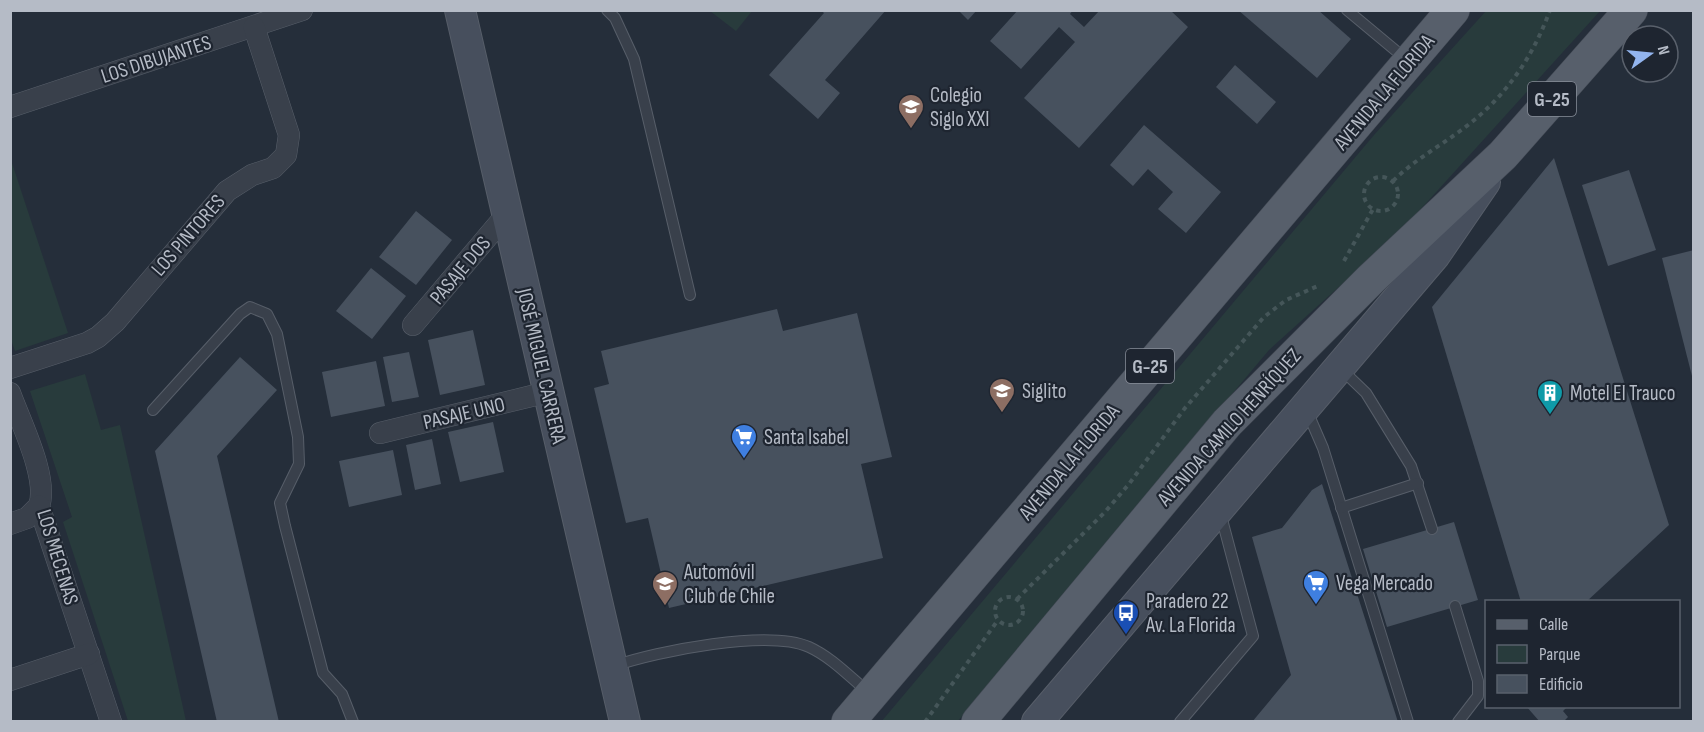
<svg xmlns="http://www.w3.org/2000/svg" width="1704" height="732" font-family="'Sofia Sans Condensed',sans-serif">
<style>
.green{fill:#283b3c}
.building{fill:#47515e}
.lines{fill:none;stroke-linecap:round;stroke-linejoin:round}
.lane-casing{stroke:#575e69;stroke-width:12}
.street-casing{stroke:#575e69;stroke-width:22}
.secondary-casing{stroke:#575e69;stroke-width:32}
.primary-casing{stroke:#424954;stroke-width:34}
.path{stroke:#455659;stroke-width:4;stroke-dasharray:4.5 4.5;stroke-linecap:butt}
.lane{stroke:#39404b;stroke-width:10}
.street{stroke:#39404b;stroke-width:21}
.secondary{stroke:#474f5d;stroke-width:30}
.primary{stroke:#575f6b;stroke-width:33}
.labels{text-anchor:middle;stroke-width:4.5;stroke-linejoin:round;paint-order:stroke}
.shield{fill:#1e2530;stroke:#888e99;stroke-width:1.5}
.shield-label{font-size:20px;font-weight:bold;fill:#b5bbc6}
.street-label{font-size:21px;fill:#b5bbc6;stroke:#1e2530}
.poi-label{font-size:21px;fill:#b5bbc6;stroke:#1e2530;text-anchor:start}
</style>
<rect width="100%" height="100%" fill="#252e3a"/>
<!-- green -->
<g class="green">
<polygon points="710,11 752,11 736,31"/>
<polygon points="1486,11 1600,11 1400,232 1269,350 958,721 881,722 1374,135"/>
<polygon points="11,160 68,333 15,351 10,337"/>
<polygon points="85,374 101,430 120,425 186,721 128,721 63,522 72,517 30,391"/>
</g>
<!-- building -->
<g class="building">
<polygon points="821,10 886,10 825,80 840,93 818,119 769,75 824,13"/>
<polygon points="958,10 977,10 968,20"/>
<polygon points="1018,10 1073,10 1070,14 1084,27 1100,10 1170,10 1188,27 1079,148 1024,98 1075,42 1059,27 1021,69 990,41"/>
<polygon points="1238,10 1318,10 1351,39 1317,78"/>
<polygon points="1235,65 1276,102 1257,124 1216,87"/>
<polygon points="1144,125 1221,192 1186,233 1158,209 1173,192 1148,169 1133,186 1110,165"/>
<polygon points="1554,158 1669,525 1586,602 1521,602 1432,307"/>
<polygon points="1629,170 1656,250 1608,266 1582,185"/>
<polygon points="416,211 452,240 416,285 379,257"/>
<polygon points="1694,250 1694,380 1693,380 1662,258"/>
<polygon points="371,268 406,296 372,339 336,311"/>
<polygon points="777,309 783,331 857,313 892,457 861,464 883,558 669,608 648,518 626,523 594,388 609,384 601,351"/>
<polygon points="473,330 485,385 440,395 428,340"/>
<polygon points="409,352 419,397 392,402 383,357"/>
<polygon points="240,357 277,390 217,456 279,722 217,722 155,451"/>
<polygon points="376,361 385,406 331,417 322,372"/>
<polygon points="493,422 504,472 460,482 448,432"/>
<polygon points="432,439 441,484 415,490 406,445"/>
<polygon points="393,450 402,495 349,507 339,461"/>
<polygon points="1322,484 1398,722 1252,722 1291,675 1252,537 1282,528 1312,490"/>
<polygon points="1454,522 1478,600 1387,627 1363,549"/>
<polygon points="1526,706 1568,706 1563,711 1568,717 1563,722 1540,722"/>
</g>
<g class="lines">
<defs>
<g id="lane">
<polyline points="607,10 615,18 634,59 690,295"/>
<polyline points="1347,10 1407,60"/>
<polyline points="1340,368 1366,393 1411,466 1432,529"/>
<polyline points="153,410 240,314 250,307 267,314 277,334 298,437 299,464 280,503 285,526 323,673 342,694 353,722"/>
<polyline points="1307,411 1323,448 1408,722"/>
<polyline points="1341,508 1418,483"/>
<polyline points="1455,606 1478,681 1478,696 1458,722"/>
<path d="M 614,666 C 658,651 768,629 809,647 C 831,657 849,676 868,692"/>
<polyline points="1180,722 1253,636 1220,512"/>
</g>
<g id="street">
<polyline points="10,107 302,10"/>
<polyline points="413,325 506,215"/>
<polyline points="10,368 87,343 98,337 115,322 227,191 252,175 273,168 286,155 289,135 254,27"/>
<path d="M 10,393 C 20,421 49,478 39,506 L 111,722"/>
<polyline points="380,433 548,392"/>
<polyline points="10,524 27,518 39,506"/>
<polyline points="10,680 89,654"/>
</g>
<g id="secondary">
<polyline points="460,10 625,722"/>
<polyline points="1037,722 1435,255 1485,182"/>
</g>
<g id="primary">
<polyline points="848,722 1453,10"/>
<polyline points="978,722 1227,423 1371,279 1503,155 1631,10"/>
</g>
</defs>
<!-- lane casing -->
<use href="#lane" class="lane-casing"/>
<!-- street casing -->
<use href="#street" class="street-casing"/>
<!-- secondary casing -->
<use href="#secondary" class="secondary-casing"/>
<!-- primary casing -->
<use href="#primary" class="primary-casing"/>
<!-- path -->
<g class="path">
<circle cx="1381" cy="194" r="17"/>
<path d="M 1393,181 C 1413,161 1437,148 1460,131 C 1503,100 1532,60 1550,10"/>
<polyline points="1344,261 1373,209"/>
<circle cx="1009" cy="611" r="14"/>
<polyline points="1017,599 1105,512 1129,484 1185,408 1264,317 1286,300 1320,285"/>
<polyline points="925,722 998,620"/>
</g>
<!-- lane -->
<use href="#lane" class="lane"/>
<!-- street -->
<use href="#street" class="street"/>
<!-- secondary -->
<use href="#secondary" class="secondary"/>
<!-- primary -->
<use href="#primary" class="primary"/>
</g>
<!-- icons -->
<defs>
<symbol id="school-pin" viewBox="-11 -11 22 30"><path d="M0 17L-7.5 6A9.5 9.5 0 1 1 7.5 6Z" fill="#8d6e63" stroke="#1e2530"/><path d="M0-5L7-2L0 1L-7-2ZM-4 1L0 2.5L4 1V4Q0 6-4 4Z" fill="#fff"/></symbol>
<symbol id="building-pin" viewBox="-11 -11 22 30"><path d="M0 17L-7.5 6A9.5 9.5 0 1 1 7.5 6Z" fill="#0f9aa8" stroke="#1e2530"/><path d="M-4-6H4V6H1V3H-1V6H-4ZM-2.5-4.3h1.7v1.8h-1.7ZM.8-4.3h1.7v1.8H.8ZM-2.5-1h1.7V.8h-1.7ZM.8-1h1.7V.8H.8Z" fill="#fff"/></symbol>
<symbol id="supermarket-pin" viewBox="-11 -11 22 30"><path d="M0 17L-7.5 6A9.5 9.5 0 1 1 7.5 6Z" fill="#3f7fe0" stroke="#1e2530"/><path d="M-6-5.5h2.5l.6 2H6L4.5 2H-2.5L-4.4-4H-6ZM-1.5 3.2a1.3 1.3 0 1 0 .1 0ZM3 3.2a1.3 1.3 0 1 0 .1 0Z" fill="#fff"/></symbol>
<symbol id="university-pin" viewBox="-11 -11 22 30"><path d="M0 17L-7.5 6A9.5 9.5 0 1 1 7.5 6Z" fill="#8d6e63" stroke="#1e2530"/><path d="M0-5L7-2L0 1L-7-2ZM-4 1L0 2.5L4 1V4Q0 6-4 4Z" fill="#fff"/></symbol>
<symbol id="bus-pin" viewBox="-11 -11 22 30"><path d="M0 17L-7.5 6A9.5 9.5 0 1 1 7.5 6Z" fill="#1a4fb4" stroke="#1e2530"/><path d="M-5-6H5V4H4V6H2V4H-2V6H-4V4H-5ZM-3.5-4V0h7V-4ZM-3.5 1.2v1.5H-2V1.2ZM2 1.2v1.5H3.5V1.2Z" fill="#fff"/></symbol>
</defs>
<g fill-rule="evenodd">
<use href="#school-pin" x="896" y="92" width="30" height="40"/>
<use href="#school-pin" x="987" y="376" width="30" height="40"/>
<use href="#building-pin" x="1535" y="378" width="30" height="40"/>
<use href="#supermarket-pin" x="729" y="422" width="30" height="40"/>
<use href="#supermarket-pin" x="1301" y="568" width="30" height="40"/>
<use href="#university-pin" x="650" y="569" width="30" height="40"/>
<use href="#bus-pin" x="1111" y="598" width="30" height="40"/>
</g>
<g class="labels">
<!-- shield labels -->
<g class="shield">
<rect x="1528" y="82" width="48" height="34" rx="4.5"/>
<rect x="1126" y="349" width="48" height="34" rx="4.5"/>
</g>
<g class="shield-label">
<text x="1552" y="106">G-25</text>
<text x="1150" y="373">G-25</text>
</g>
<!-- street labels -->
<g class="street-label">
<text transform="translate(156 59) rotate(-18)" y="7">LOS DIBUJANTES</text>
<text transform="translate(1384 92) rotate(-50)" y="7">AVENIDA LA FLORIDA</text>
<text transform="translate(188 235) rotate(-49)" y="7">LOS PINTORES</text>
<text transform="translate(460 270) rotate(-50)" y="7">PASAJE DOS</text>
<text transform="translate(542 366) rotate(77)" y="7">JOSÉ MIGUEL CARRERA</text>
<text transform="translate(464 413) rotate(-13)" y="7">PASAJE UNO</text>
<text transform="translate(1229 427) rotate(-48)" y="7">AVENIDA CAMILO HENRÍQUEZ</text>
<text transform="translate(1069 462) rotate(-50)" y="7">AVENIDA LA FLORIDA</text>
<text transform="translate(58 557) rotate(73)" y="7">LOS MECENAS</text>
</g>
<!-- poi labels -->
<g class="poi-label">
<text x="930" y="102">Colegio<tspan x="930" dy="24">Siglo XXI</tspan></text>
<text x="1022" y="398">Siglito</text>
<text x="1570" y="400">Motel El Trauco</text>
<text x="764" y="444">Santa Isabel</text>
<text x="684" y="579">Automóvil<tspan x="684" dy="24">Club de Chile</tspan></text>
<text x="1336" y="590">Vega Mercado</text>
<text x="1146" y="608">Paradero 22<tspan x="1146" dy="24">Av. La Florida</tspan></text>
</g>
</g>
<!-- border -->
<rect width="1704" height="732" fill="none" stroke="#b5bbc6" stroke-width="24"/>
<!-- legend -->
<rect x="1485" y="600" width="195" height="108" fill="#1e2530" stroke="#5a616c" stroke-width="1.5"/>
<rect x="1497" y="620" width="30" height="9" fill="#575f6b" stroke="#5a616c" stroke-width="1.5"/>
<text x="1539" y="630" font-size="18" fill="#b5bbc6">Calle</text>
<rect x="1497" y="645" width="30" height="18" fill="#283b3c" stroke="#5a616c" stroke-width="1.5"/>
<text x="1539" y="660" font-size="18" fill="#b5bbc6">Parque</text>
<rect x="1497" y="675" width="30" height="18" fill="#47515e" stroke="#5a616c" stroke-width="1.5"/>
<text x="1539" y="690" font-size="18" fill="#b5bbc6">Edificio</text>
<!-- north arrow -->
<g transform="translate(1650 54) rotate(75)"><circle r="28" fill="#1e2530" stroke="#5a616c" stroke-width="1.5"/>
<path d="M0-4.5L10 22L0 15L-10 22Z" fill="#92b4ee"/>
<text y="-9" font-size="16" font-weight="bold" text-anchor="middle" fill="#b5bbc6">N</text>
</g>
</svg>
